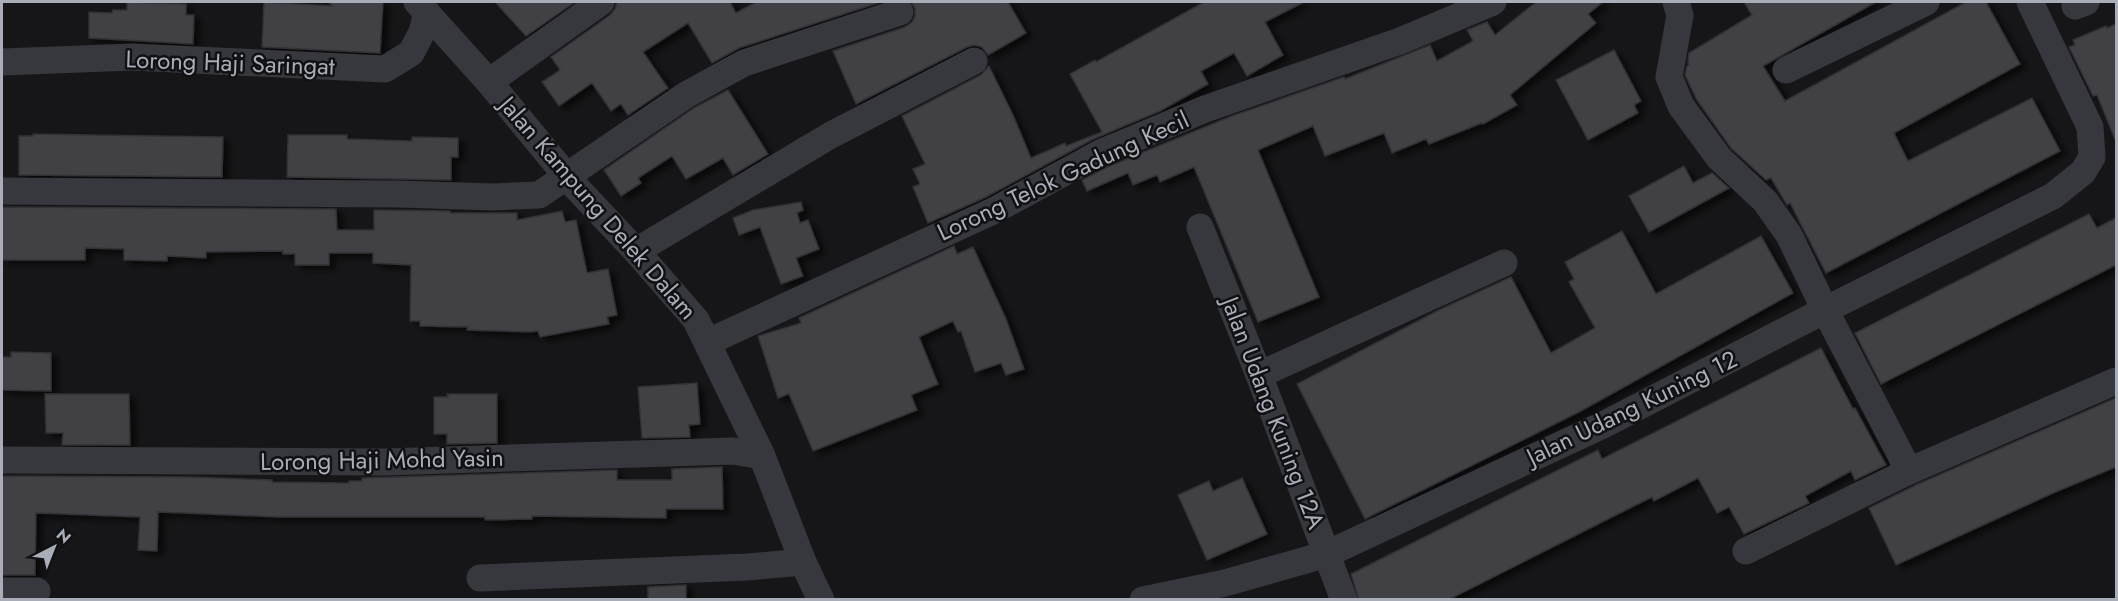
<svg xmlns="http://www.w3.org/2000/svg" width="2118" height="601" font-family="Jost,sans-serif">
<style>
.building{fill:#404145;stroke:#303034;stroke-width:1.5;filter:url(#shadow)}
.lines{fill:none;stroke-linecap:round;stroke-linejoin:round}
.street{stroke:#37383d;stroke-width:27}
.labels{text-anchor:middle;stroke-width:5;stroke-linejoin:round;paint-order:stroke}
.street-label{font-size:24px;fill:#a8adb8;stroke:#111113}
</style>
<defs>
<filter id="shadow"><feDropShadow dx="6" dy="4" stdDeviation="3" flood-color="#0009"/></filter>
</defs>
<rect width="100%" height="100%" fill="#161618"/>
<!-- building -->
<g class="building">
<polygon points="127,2 186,4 186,15 194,15 193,44 89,38 89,12 112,13 113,10 127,10"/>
<polygon points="264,2 332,6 328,2 383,2 380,53 262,47"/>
<polygon points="495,2 575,2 526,36"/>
<polygon points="617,2 730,2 736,13 756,2 881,2 739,48 712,63 688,23 643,52 668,88 628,115 621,104 611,111 592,83 559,106 542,82 560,70 551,57 610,15 615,9"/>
<polygon points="911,2 1008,2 1026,33 988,55 982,47 974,45 967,47 856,104 833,51 905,27 912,22 915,16 915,8"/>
<polygon points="1204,2 1304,2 1265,22 1283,55 1247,76 1234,53 1201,71 1208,84 1160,111 1093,139 986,197 928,223 913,187 920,184 913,169 925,164 902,116 981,75 989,66 1013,115 1031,158 1065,143 1066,146 1102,132 1070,74 1095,60 1096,62"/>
<polygon points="1536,2 1603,2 1588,14 1596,23 1510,95 1517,105 1483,124 1482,123 1429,144 1426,139 1392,153 1384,133 1325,156 1313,126 1258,150 1319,297 1258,322 1194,167 1160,182 1157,175 1133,185 1128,173 1087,191 1082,180 1107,167 1232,116 1344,77 1345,79 1430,45 1437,61 1473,41 1467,30 1487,22 1495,35"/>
<polygon points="1744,2 1876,2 1763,66 1785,101 1966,2 1986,2 2020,64 1894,133 1908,161 2032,98 2060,151 1826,273 1790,203 1787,205 1771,178 1766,180 1731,148 1697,100 1685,75 1687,66 1689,65 1688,62 1689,53 1752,15"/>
<polygon points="2116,24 2116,142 2097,95 2093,96 2069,47 2075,45 2073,40 2106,26 2107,28"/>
<polygon points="1614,50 1641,101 1634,105 1638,113 1588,140 1556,80"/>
<polygon points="728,90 768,154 733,175 723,158 686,179 672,156 638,178 641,183 621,196 604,170 694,108"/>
<polygon points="33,134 223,137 222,177 19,175 19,136 33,136"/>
<polygon points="288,135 347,135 347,139 412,141 412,137 458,138 458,157 451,157 451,180 287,177"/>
<polygon points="1684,166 1693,183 1712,173 1729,188 1649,232 1629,196"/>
<polygon points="801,202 803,210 797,213 800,223 808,220 819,249 796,258 803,276 781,284 760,227 739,235 733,218 753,210"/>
<polygon points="2,207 336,209 337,230 374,230 374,210 450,211 450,213 517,213 517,220 562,211 565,222 576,220 587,273 608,269 617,315 607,317 609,324 540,337 538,331 530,332 467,330 468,327 420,326 420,321 410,321 411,265 373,263 373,253 329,253 329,265 295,265 295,254 283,254 283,251 206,252 206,258 167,256 167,261 124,260 124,249 85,248 85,260 2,260"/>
<polygon points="2089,214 2097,228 2116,218 2116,265 1881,384 1855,333"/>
<polygon points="1622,231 1656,294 1761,236 1793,293 1579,412 1365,519 1297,384 1439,310 1511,277 1551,353 1595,328 1569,282 1574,279 1565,262"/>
<polygon points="954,246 957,254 973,247 1006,319 1024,369 1006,375 1001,363 975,372 961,331 958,332 953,321 919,337 938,384 911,395 917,410 813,451 789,394 778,398 758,336 801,323 799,318"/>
<polygon points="1821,348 1853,409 1855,408 1886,465 1855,480 1851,471 1805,496 1809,503 1744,534 1729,507 1717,513 1698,478 1654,501 1652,497 1608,519 1448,600 1359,600 1351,574 1598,450 1602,459"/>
<polygon points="11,352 51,353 51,391 2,390 2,357 11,357"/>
<polygon points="697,383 700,424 689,425 690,437 642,438 638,387"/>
<polygon points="45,394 129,394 130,445 62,445 63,433 46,433"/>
<polygon points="447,394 497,394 497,443 447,444 447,434 434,434 434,397 448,397"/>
<polygon points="2116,398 2116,467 2053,493 1896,565 1869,508 1916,485"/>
<polygon points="722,467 723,509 666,509 666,518 532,516 532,519 485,520 485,517 278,517 158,512 157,551 138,550 140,517 36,513 35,575 2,575 2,476 189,477 272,480 272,482 349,483 349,481 362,481 362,478 617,470 617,480 672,480 672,469"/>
<polygon points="1242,478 1267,534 1207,560 1178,495 1209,481 1213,491"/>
<polygon points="686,585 686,600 648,600 648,587"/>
</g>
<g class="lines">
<!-- street -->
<g class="street">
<polyline points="417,2 489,82 573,184 636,251 696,320 762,456 803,562 821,600"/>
<polyline points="1676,2 1680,15 1669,77 1681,106 1719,158 1765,201 1789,235 1825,310 1909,471 2116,381"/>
<polyline points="2075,6 2086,2"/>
<polyline points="2,62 132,57 385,69 411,53 422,32 427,13"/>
<polyline points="1786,70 1926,2"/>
<polyline points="489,82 601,2"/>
<polyline points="2,191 400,194 493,197 539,195 686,95 744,63 900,12"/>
<polyline points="1200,227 1259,375 1344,600"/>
<polyline points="636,251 831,135 974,61"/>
<polyline points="708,342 993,211 1100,153 1205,109 1400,41 1493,2"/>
<polyline points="1259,375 1504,263"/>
<polyline points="2,460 384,462 733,451 762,456"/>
<polyline points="1746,551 1909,471"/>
<polyline points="480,578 748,567 803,562"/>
<polyline points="2,591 37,591"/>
<polyline points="1143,600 1225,583 1327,554 1603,425 1825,310 2053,196 2083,172 2092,157 2090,127 2030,2"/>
</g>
</g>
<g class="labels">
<!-- street labels -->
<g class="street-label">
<text transform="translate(230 63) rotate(2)" y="8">Lorong Haji Saringat</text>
<text transform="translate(1063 176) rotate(-25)" y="8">Lorong Telok Gadung Kecil</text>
<text transform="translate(598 208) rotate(49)" y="8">Jalan Kampung Delek Dalam</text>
<text transform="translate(1632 408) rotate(-26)" y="8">Jalan Udang Kuning 12</text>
<text transform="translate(1273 413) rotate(69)" y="8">Jalan Udang Kuning 12A</text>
<text transform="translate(382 460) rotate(-1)" y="8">Lorong Haji Mohd Yasin</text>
</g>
</g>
<!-- border -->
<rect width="2118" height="601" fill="none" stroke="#a8adb8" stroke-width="6"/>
<!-- north arrow -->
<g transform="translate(54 547) rotate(42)" stroke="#111113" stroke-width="4.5" paint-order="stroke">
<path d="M0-4.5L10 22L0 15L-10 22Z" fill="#a8adb8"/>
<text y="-9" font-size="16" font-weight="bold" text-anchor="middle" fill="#a8adb8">N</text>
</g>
</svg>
